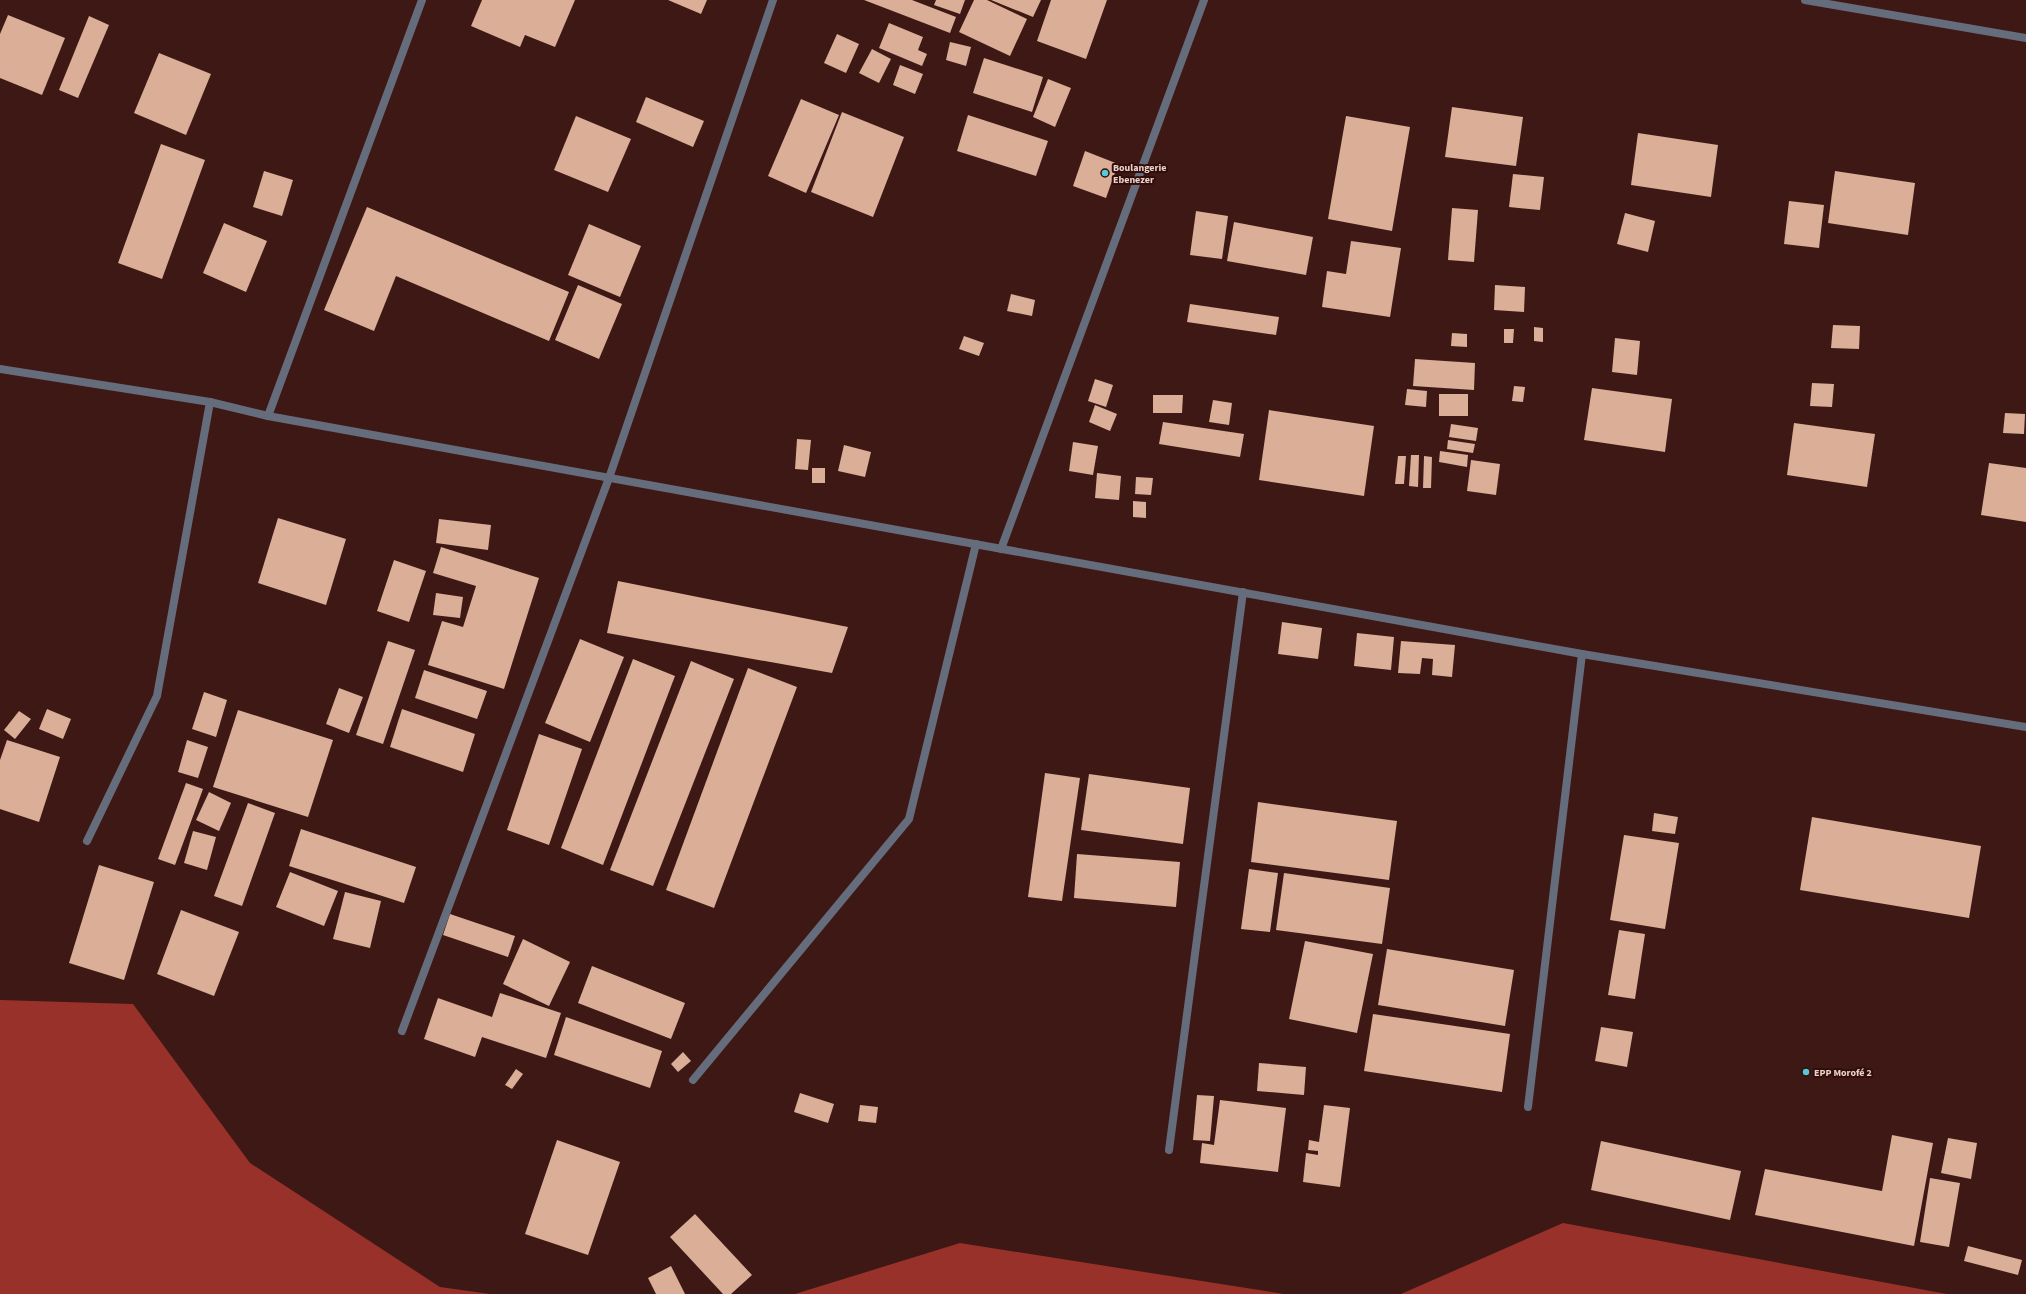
<svg xmlns="http://www.w3.org/2000/svg" width="2026" height="1294" font-family="'Source Sans 3',sans-serif">
<style>
.forest{fill:#983129}
.building{fill:#daae97}
.lines{fill:none;stroke-linecap:round;stroke-linejoin:round}
.service{stroke:#656c7c;stroke-width:8}
.minor{stroke:#656c7c;stroke-width:8}
.poi-dot{fill:#53cbdb;stroke:#320e0a;stroke-width:1.5}
.labels{text-anchor:middle;stroke-width:4;stroke-linejoin:round;paint-order:stroke}
.poi-label{font-size:10px;font-weight:bold;fill:#ecd2ce;stroke:#320e0a;text-anchor:start}
</style>
<rect width="100%" height="100%" fill="#3d1814"/>
<!-- forest -->
<g class="forest">
<polygon points="0,1000 133,1004 250,1163 440,1287 490,1294 0,1294"/>
<polygon points="1563,1223 1947,1294 1401,1294"/>
<polygon points="960,1243 1284,1294 795,1294"/>
</g>
<!-- building -->
<g class="building">
<polygon points="482,0 575,0 555,47 525,35 520,47 471,26"/>
<polygon points="668,0 707,0 701,14"/>
<polygon points="864,0 912,0 956,17 950,33"/>
<polygon points="936,0 965,0 960,14 934,5"/>
<polygon points="974,0 987,0 1027,19 1010,56 959,32"/>
<polygon points="991,0 1041,0 1033,17"/>
<polygon points="1051,0 1107,0 1086,59 1037,41"/>
<polygon points="8,15 65,38 42,95 0,78 0,34"/>
<polygon points="89,16 109,25 78,98 59,90"/>
<polygon points="889,23 923,37 918,50 927,54 922,66 879,48"/>
<polygon points="837,34 859,44 846,73 824,63"/>
<polygon points="950,42 971,47 966,66 946,60"/>
<polygon points="872,49 891,59 879,83 859,73"/>
<polygon points="159,53 211,74 186,135 134,113"/>
<polygon points="984,58 1043,77 1032,112 973,93"/>
<polygon points="900,65 923,74 915,94 893,85"/>
<polygon points="1048,79 1071,88 1055,127 1033,117"/>
<polygon points="646,97 704,121 693,147 636,122"/>
<polygon points="801,99 839,115 806,193 768,176"/>
<polygon points="1452,107 1523,117 1516,166 1445,157"/>
<polygon points="842,112 904,137 873,217 811,192"/>
<polygon points="968,115 1048,141 1036,176 957,151"/>
<polygon points="576,116 631,139 608,192 554,170"/>
<polygon points="1346,116 1410,127 1392,231 1328,219"/>
<polygon points="1638,133 1718,145 1711,197 1631,185"/>
<polygon points="161,144 205,160 162,279 118,263"/>
<polygon points="1085,151 1118,164 1106,198 1073,186"/>
<polygon points="264,171 293,180 282,216 253,207"/>
<polygon points="1835,171 1915,183 1908,235 1828,223"/>
<polygon points="1513,174 1544,177 1540,210 1509,207"/>
<polygon points="1789,201 1824,205 1819,248 1784,244"/>
<polygon points="367,207 569,292 549,341 396,276 374,331 324,310"/>
<polygon points="1452,208 1478,210 1474,262 1448,260"/>
<polygon points="1196,211 1228,216 1222,259 1190,255"/>
<polygon points="1625,213 1655,221 1648,252 1617,244"/>
<polygon points="1234,222 1313,237 1306,275 1227,261"/>
<polygon points="224,223 267,241 246,292 203,273"/>
<polygon points="589,224 641,246 620,297 568,275"/>
<polygon points="1351,241 1401,248 1390,317 1322,307 1327,271 1346,274"/>
<polygon points="578,285 622,304 599,359 555,340"/>
<polygon points="1495,285 1525,287 1524,312 1494,310"/>
<polygon points="1011,294 1035,300 1032,316 1007,311"/>
<polygon points="1190,304 1279,317 1276,335 1187,322"/>
<polygon points="1833,325 1860,326 1859,349 1831,348"/>
<polygon points="1534,327 1543,328 1543,342 1534,341"/>
<polygon points="1504,329 1514,329 1513,343 1504,343"/>
<polygon points="1452,333 1467,334 1467,347 1451,346"/>
<polygon points="964,336 984,343 979,356 959,349"/>
<polygon points="1615,338 1640,341 1637,375 1612,372"/>
<polygon points="1415,359 1475,363 1474,390 1413,386"/>
<polygon points="1095,379 1113,385 1106,407 1088,401"/>
<polygon points="1812,383 1834,384 1832,407 1810,406"/>
<polygon points="1514,386 1525,387 1523,402 1512,401"/>
<polygon points="1592,388 1672,399 1665,452 1584,440"/>
<polygon points="1407,389 1427,391 1426,407 1405,405"/>
<rect x="1439" y="394" width="29" height="22"/>
<polygon points="1153,395 1183,395 1182,413 1153,413"/>
<polygon points="1213,400 1232,403 1229,425 1209,422"/>
<polygon points="1095,405 1117,414 1110,431 1089,422"/>
<polygon points="1269,410 1374,426 1364,496 1259,480"/>
<polygon points="2005,413 2025,414 2024,434 2003,433"/>
<polygon points="1163,422 1244,434 1240,457 1159,444"/>
<polygon points="1794,423 1875,434 1867,487 1787,475"/>
<polygon points="1451,424 1478,428 1476,441 1449,437"/>
<polygon points="797,439 811,440 808,470 795,469"/>
<polygon points="1448,440 1475,444 1473,453 1447,449"/>
<polygon points="1073,442 1098,446 1093,475 1069,471"/>
<polygon points="844,445 871,452 865,477 838,471"/>
<polygon points="1440,451 1468,455 1467,467 1439,462"/>
<polygon points="1411,455 1419,455 1418,487 1409,486"/>
<polygon points="1398,456 1406,456 1404,484 1395,484"/>
<polygon points="1424,456 1432,457 1431,488 1423,488"/>
<polygon points="1471,460 1500,464 1496,495 1467,491"/>
<polygon points="1989,463 2026,468 2026,522 1981,515"/>
<rect x="812" y="468" width="13" height="15"/>
<polygon points="1097,473 1121,476 1119,500 1095,498"/>
<polygon points="1136,477 1153,478 1151,495 1135,494"/>
<polygon points="1133,501 1146,502 1146,518 1133,517"/>
<polygon points="278,518 346,539 326,605 258,583"/>
<polygon points="439,519 491,525 488,550 436,543"/>
<polygon points="441,547 539,578 504,689 428,665 442,621 463,627 476,586 433,573"/>
<polygon points="394,560 426,571 409,622 377,611"/>
<polygon points="618,581 848,627 832,673 607,633"/>
<polygon points="436,593 463,597 460,618 433,615"/>
<polygon points="1282,622 1322,628 1318,659 1278,654"/>
<polygon points="1357,633 1394,637 1391,670 1354,666"/>
<polygon points="580,639 624,657 590,742 545,723"/>
<polygon points="388,641 415,650 383,744 356,735"/>
<polygon points="1401,641 1455,645 1452,677 1432,675 1433,659 1422,658 1420,674 1398,673"/>
<polygon points="633,659 675,676 603,865 561,848"/>
<polygon points="691,661 734,679 653,886 610,870"/>
<polygon points="748,668 797,687 714,908 666,890"/>
<polygon points="424,670 487,691 477,719 415,698"/>
<polygon points="339,688 363,697 349,733 326,724"/>
<polygon points="204,692 227,700 216,737 192,729"/>
<polygon points="47,709 71,719 63,739 39,729"/>
<polygon points="402,709 475,734 463,772 390,747"/>
<polygon points="238,710 333,740 308,817 213,787"/>
<polygon points="19,711 31,719 15,739 4,730"/>
<polygon points="539,734 582,749 549,845 507,830"/>
<polygon points="7,740 60,757 39,822 0,809 0,760"/>
<polygon points="187,740 208,747 198,778 178,772"/>
<polygon points="1045,773 1080,778 1062,901 1028,897"/>
<polygon points="1089,774 1190,788 1183,844 1081,830"/>
<polygon points="186,783 203,789 175,865 158,859"/>
<polygon points="209,792 231,803 219,831 196,820"/>
<polygon points="1258,802 1397,821 1389,880 1251,862"/>
<polygon points="248,803 275,813 242,906 214,896"/>
<polygon points="1654,813 1678,817 1675,834 1652,831"/>
<polygon points="1812,817 1981,846 1969,918 1800,890"/>
<polygon points="301,829 416,867 404,903 289,866"/>
<polygon points="193,831 216,837 207,870 184,863"/>
<polygon points="1624,835 1679,843 1665,929 1610,920"/>
<polygon points="1077,854 1180,862 1176,907 1074,898"/>
<polygon points="99,865 154,882 124,980 69,963"/>
<polygon points="1249,869 1278,873 1270,932 1241,929"/>
<polygon points="290,872 338,891 324,926 276,907"/>
<polygon points="1284,873 1390,888 1382,944 1276,930"/>
<polygon points="345,892 381,901 370,948 333,939"/>
<polygon points="181,910 239,932 214,996 157,974"/>
<polygon points="450,914 515,936 508,957 443,935"/>
<polygon points="1619,930 1645,934 1635,999 1608,995"/>
<polygon points="523,939 570,962 549,1006 503,984"/>
<polygon points="1305,941 1373,954 1357,1033 1289,1019"/>
<polygon points="1387,949 1514,970 1505,1026 1378,1005"/>
<polygon points="592,966 685,1003 671,1039 578,1003"/>
<polygon points="500,993 561,1013 546,1058 482,1037 475,1057 424,1039 438,998 492,1017"/>
<polygon points="1373,1014 1510,1034 1502,1092 1364,1071"/>
<polygon points="566,1017 662,1051 650,1088 554,1055"/>
<polygon points="1601,1027 1633,1032 1627,1067 1595,1061"/>
<polygon points="683,1052 691,1061 678,1072 671,1064"/>
<polygon points="1259,1063 1306,1067 1304,1095 1257,1091"/>
<polygon points="516,1069 523,1074 512,1089 505,1085"/>
<polygon points="800,1093 834,1104 828,1123 794,1112"/>
<polygon points="1197,1095 1214,1096 1210,1141 1193,1140"/>
<polygon points="1220,1100 1286,1108 1278,1172 1200,1163 1202,1143 1214,1145"/>
<polygon points="860,1105 878,1107 876,1123 858,1121"/>
<polygon points="1324,1105 1350,1108 1340,1187 1303,1182 1306,1153 1318,1155 1318,1151 1308,1150 1309,1140 1319,1142"/>
<polygon points="1892,1135 1933,1143 1914,1246 1755,1215 1765,1169 1882,1191"/>
<polygon points="1948,1138 1977,1143 1971,1179 1941,1173"/>
<polygon points="557,1140 620,1162 588,1255 525,1234"/>
<polygon points="1601,1141 1741,1171 1730,1220 1591,1190"/>
<polygon points="1930,1178 1960,1183 1949,1247 1920,1242"/>
<polygon points="695,1214 752,1275 731,1294 723,1294 670,1237"/>
<polygon points="1968,1246 2022,1260 2018,1275 1964,1261"/>
<polygon points="671,1266 685,1294 656,1294 648,1278"/>
</g>
<g class="lines">
<!-- service -->
<g class="service">
<polyline points="693,1080 909,819 976,544"/>
<polyline points="1528,1107 1582,654"/>
<polyline points="1169,1150 1243,592"/>
</g>
<!-- minor -->
<g class="minor">
<polyline points="1805,0 2026,38"/>
<polyline points="0,369 210,402 268,416 1582,654 2026,727"/>
<polyline points="268,416 422,0"/>
<polyline points="1001,549 1204,0"/>
<polyline points="87,841 157,696 210,402"/>
<polyline points="402,1031 609,478 773,0"/>
</g>
</g>
<!-- markers -->
<g class="poi-dot">
<circle cx="1105" cy="173" r="4"/>
<circle cx="1806" cy="1072" r="4"/>
</g>
<g class="labels">
<!-- poi labels -->
<g class="poi-label">
<text x="1113" y="171">Boulangerie<tspan x="1113" dy="12">Ebenezer</tspan></text>
<text x="1814" y="1076">EPP Morofé 2</text>
</g>
</g>
</svg>
